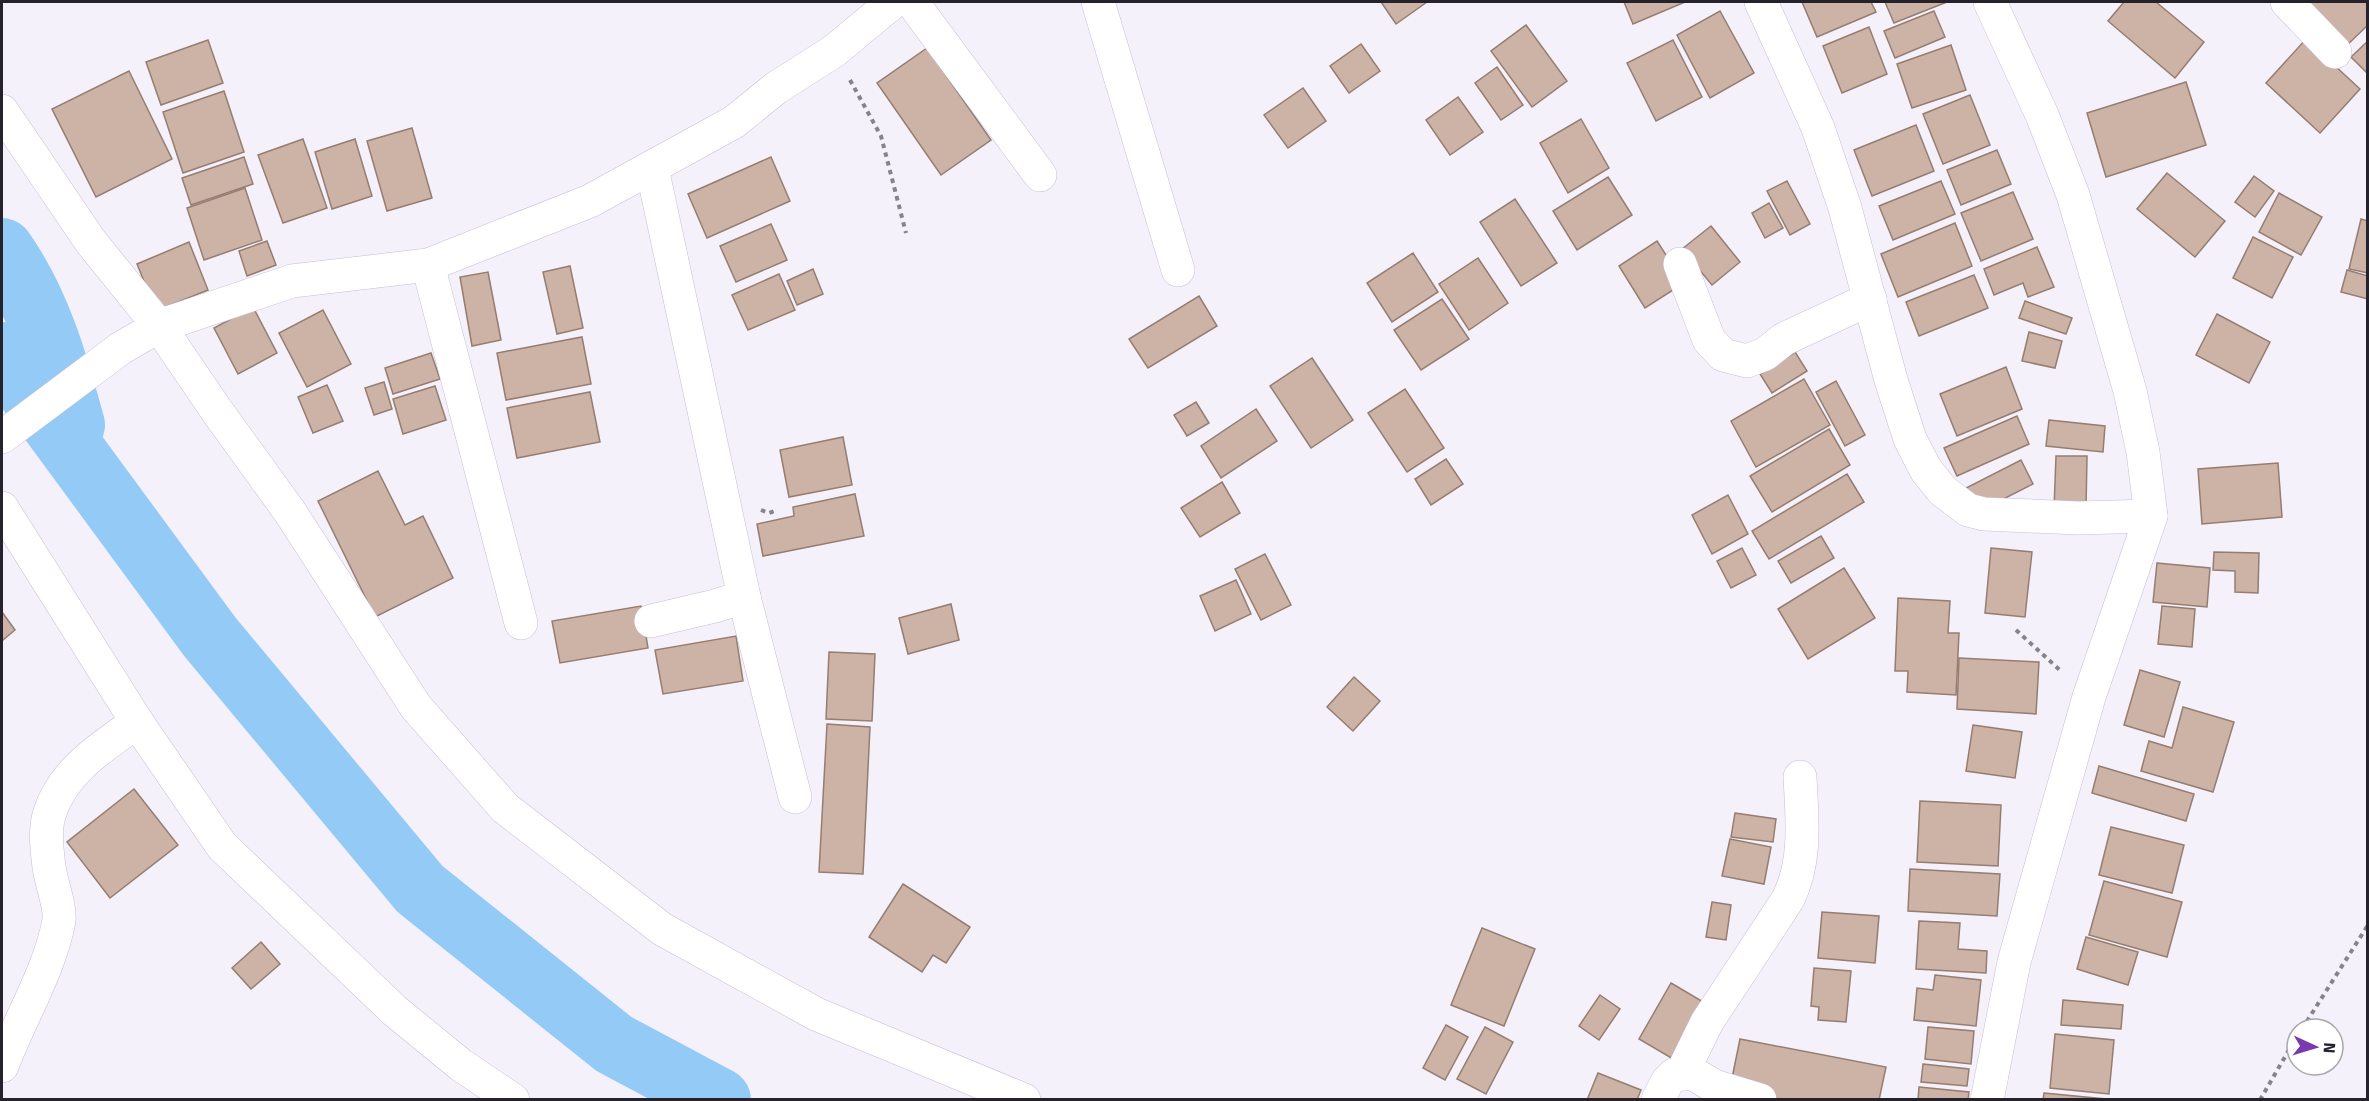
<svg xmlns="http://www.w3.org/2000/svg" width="2369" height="1101" font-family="'Fira Sans',sans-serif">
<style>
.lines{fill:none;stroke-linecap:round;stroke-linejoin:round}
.river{stroke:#94caf6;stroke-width:64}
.building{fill:#cdb3a6;stroke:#957d71;stroke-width:1.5}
.minor-casing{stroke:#c6bdd6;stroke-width:34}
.path{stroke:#86838c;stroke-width:4;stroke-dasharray:4.5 4.5;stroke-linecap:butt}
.minor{stroke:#fff;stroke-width:33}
</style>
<rect width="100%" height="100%" fill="#f5f1fb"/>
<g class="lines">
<!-- river -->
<g class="river">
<path d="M 2,250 C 39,302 56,363 73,425"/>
<polyline points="2,354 210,637 420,889 614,1044 719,1100"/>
</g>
</g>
<!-- building -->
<g class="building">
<polygon points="1381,2 1427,2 1396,24"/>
<polygon points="1624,2 1685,2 1633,24"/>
<polygon points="1802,2 1871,2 1876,12 1817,37"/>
<polygon points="1885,2 1947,2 1894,23"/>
<polygon points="2124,2 2156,2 2204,42 2175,78 2108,21"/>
<polygon points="2301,2 2368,2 2368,25 2344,48"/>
<polygon points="1720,11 1754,73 1710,98 1677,35"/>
<polygon points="1934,11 1945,37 1895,58 1884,31"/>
<polygon points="1526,25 1567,81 1532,107 1491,51"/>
<polygon points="1869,27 1887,74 1842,93 1823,46"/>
<polygon points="2306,39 2360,89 2320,133 2266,83"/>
<polygon points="208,40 223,83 161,105 146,62"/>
<polygon points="1673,40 1702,97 1656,121 1627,63"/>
<polygon points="2368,41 2368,74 2351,57"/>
<polygon points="1361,44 1380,71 1349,93 1330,66"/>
<polygon points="1951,45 1966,90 1912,108 1897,64"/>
<polygon points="927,48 991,140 941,175 877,83"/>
<polygon points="1497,67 1523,105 1501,120 1475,83"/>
<polygon points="129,71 172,159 96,197 52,109"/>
<polygon points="2186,82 2206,145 2106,177 2087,113"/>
<polygon points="1303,88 1326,121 1288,148 1264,115"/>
<polygon points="224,91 244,152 183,173 163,112"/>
<polygon points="1970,95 1990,145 1943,164 1923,114"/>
<polygon points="1458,97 1483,132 1450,155 1426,120"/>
<polygon points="1581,119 1609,168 1568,193 1540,143"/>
<polygon points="1916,125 1934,171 1872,196 1854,150"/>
<polygon points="412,128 432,198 387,211 367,141"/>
<polygon points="303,139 327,208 283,223 258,155"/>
<polygon points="355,139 372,196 332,209 315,152"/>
<polygon points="1997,150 2011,184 1961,205 1947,170"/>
<polygon points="244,157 253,184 191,205 182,178"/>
<polygon points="771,157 790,201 707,238 688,194"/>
<polygon points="2167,173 2225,221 2195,257 2137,209"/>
<polygon points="2254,176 2274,191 2255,217 2235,202"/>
<polygon points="1608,177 1632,215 1577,250 1553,211"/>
<polygon points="1787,181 1810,224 1790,235 1767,191"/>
<polygon points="1941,181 1955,214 1893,240 1879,206"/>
<polygon points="245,188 262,240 204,260 187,208"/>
<polygon points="2013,192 2033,239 1981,261 1961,213"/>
<polygon points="2279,193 2322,217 2301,255 2259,232"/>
<polygon points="1515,199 1557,263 1521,286 1480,222"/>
<polygon points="1769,203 1783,228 1765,238 1752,213"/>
<polygon points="2361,219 2368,221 2368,273 2349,269"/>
<polygon points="1955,223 1972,266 1898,297 1881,254"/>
<polygon points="771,224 787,260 736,282 720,246"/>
<polygon points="1711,226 1740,262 1712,285 1682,249"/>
<polygon points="2253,237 2293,257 2272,298 2233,278"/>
<polygon points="267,241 276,265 247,276 239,251"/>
<polygon points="1657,241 1684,283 1645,308 1619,266"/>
<polygon points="189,242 208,290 156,311 137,264"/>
<polygon points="2037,247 2054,287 2028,297 2023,283 1994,295 1984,269"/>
<polygon points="1413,253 1438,292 1392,322 1367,283"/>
<polygon points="1478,258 1508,303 1469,330 1439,284"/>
<polygon points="570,266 583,328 557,334 543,272"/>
<polygon points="813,269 823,294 797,305 787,281"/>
<polygon points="2347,270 2368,276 2368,299 2341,292"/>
<polygon points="488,272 501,340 472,346 460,277"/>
<polygon points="779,274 795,310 748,330 732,295"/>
<polygon points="1974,275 1988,308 1919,336 1906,302"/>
<polygon points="1199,296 1217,326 1148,368 1129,339"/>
<polygon points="1442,299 1469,339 1421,370 1394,330"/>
<polygon points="2025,301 2072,318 2066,334 2019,318"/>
<polygon points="253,307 277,353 238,374 214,328"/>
<polygon points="323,310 351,364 307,387 279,333"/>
<polygon points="2217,314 2270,342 2249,383 2196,355"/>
<polygon points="2029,332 2062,341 2055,368 2022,361"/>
<polygon points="582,337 591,384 506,400 497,353"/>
<polygon points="1795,352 1807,371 1772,393 1760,374"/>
<polygon points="431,353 440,379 393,394 385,368"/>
<polygon points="1312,358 1353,420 1311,448 1270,386"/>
<polygon points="2006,367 2022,409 1957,436 1940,394"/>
<polygon points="1804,379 1830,425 1756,467 1731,421"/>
<polygon points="1836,381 1865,435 1845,446 1816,392"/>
<polygon points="384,382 392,409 374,415 365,388"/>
<polygon points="327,385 343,421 313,433 298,397"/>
<polygon points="435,386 446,420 403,434 393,399"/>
<polygon points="1405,389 1444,448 1407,472 1368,413"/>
<polygon points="590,392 600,442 517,458 507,408"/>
<polygon points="1196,402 1209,423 1187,436 1174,415"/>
<polygon points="1256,409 1277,441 1221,478 1201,446"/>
<polygon points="2017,416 2029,444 1957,476 1944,448"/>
<polygon points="2049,420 2105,426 2103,452 2046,446"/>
<polygon points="1829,429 1850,465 1772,512 1750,476"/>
<polygon points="843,437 852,485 789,497 780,450"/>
<polygon points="2056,456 2087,456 2086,510 2054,509"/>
<polygon points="1446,459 1463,484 1431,505 1415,479"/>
<polygon points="2021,460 2033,484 1978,512 1966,488"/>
<polygon points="2278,463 2282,517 2202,524 2198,469"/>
<polygon points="378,471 405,525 423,516 453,578 375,617 318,501"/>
<polygon points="1847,474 1864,502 1769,559 1752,531"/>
<polygon points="1222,482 1240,513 1200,537 1181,508"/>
<polygon points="855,494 864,536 763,556 757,524 794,516 793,507"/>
<polygon points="1728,495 1748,534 1712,554 1692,515"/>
<polygon points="1821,536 1834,558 1791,583 1778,561"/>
<polygon points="1742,548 1756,575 1731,588 1717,561"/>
<polygon points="1991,548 2032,552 2025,617 1985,613"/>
<polygon points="2214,552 2259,553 2258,593 2235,592 2235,571 2213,570"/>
<polygon points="1265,554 1291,605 1261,620 1235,569"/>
<polygon points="2157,563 2210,568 2207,607 2153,602"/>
<polygon points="1844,568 1875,618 1808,659 1778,609"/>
<polygon points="1236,580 1251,614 1215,631 1200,596"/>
<polygon points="1898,598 1950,601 1948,633 1959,633 1956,695 1907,692 1908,671 1895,671"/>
<polygon points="951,604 959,640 908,654 899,618"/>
<polygon points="641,606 648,648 560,663 552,621"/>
<polygon points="2162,606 2195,609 2192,647 2158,644"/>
<polygon points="2,612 15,630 2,641"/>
<polygon points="736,636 743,681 663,694 655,650"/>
<polygon points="829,652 875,654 872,721 826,719"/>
<polygon points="1959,658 2039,662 2036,714 1957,709"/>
<polygon points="2140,670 2180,682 2164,737 2124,725"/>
<polygon points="1354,677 1380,701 1353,731 1327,707"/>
<polygon points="2183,707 2234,722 2213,792 2141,771 2149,741 2172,748"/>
<polygon points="827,724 870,727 863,874 819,872"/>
<polygon points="1973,725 2022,732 2015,778 1966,771"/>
<polygon points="2099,766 2194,794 2186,821 2092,793"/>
<polygon points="134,789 178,845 110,898 67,842"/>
<polygon points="1920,801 2001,805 1998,866 1917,862"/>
<polygon points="1735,813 1776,819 1773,842 1731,837"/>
<polygon points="2111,827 2184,845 2172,893 2099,875"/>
<polygon points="1730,839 1771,847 1764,884 1722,876"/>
<polygon points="1910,869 2000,874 1997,916 1908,911"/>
<polygon points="2104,881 2182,902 2167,957 2089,935"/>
<polygon points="903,884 970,927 946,963 933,955 922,972 869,937"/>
<polygon points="1712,902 1731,905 1726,940 1706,937"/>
<polygon points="1822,912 1879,916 1875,963 1818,958"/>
<polygon points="1919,921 1960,923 1958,949 1987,951 1986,973 1916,969"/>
<polygon points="1482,928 1535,949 1504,1026 1451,1005"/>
<polygon points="2086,937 2138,952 2128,985 2077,969"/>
<polygon points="261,942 280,964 251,989 232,968"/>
<polygon points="1814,968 1851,971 1846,1022 1818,1020 1819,1007 1811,1006"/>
<polygon points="1935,975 1981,980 1976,1026 1914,1020 1917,988 1933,990"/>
<polygon points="1671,983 1705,1003 1673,1059 1639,1039"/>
<polygon points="1600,995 1620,1009 1599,1040 1579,1026"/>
<polygon points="2063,1000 2123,1005 2121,1029 2061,1025"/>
<polygon points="1446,1025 1468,1037 1445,1080 1423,1068"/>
<polygon points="1485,1027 1513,1042 1486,1094 1457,1079"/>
<polygon points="1928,1027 1974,1031 1971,1064 1925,1059"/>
<polygon points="2055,1034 2114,1040 2109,1094 2050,1088"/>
<polygon points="1740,1039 1886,1067 1879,1100 1785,1100 1730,1088"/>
<polygon points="1923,1064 1969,1069 1967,1086 1921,1082"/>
<polygon points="1598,1073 1641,1090 1637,1100 1587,1100"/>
<polygon points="1919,1087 1969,1092 1968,1100 1918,1100"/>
<polygon points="2044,1093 2106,1099 2106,1100 2043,1100"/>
</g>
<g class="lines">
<defs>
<g id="minor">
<polyline points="912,2 1040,175"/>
<polyline points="1098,2 1178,270"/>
<polyline points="1761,2 1818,128 1845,208 1891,380 1910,439 1926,470 1943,491 1968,510 1984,514 2078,518 2151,516"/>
<polyline points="2287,2 2335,52"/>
<polyline points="2,111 91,242 159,326 217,411 290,512 416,707 505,808 662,929 816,1014 1024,1100"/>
<polyline points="1680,264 1709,340 1723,355 1747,361 1765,354 1784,339 1870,299"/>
<polyline points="428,265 521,623"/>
<polyline points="2,437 121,348 159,326 292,281 428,265 590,201 734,122 776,88 834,51 893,2"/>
<polyline points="2,508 137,722 222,846 395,1011 461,1065 513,1100"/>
<polyline points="744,597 795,797"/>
<polyline points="651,621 715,606 744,597 652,168"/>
<path d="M 2,1066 C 20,1018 49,972 59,921 C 61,908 51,882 49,867 C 47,850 44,829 50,812 C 64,770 102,747 137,722"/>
<path d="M 1682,1073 L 1707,1022 L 1788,899 C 1807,861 1802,818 1800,777"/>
<polyline points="1658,1100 1667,1082 1674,1075 1692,1073 1714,1086 1760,1100"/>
<polyline points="1987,1100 2014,962 2089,697 2151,516 2143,452 2130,391 2073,195 2042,115 1990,2"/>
</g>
</defs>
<!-- minor casing -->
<use href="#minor" class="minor-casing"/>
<!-- path -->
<g class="path">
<polyline points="850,80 881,136 906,233"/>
<polyline points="761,510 769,513 777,510"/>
<polyline points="2016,630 2062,672"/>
<polyline points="2302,1029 2368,925"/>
<polyline points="2260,1100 2297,1036"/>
</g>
<!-- minor -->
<use href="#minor" class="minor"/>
</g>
<!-- border -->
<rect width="2369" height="1101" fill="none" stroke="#25222b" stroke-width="6"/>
<!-- north arrow -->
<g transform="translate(2315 1047) rotate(94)"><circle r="28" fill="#ffffff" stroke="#a8a7aa" stroke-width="1.5"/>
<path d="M0-4.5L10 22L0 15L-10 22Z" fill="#7a3aaf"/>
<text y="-9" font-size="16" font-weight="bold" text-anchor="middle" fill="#25222b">N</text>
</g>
</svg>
